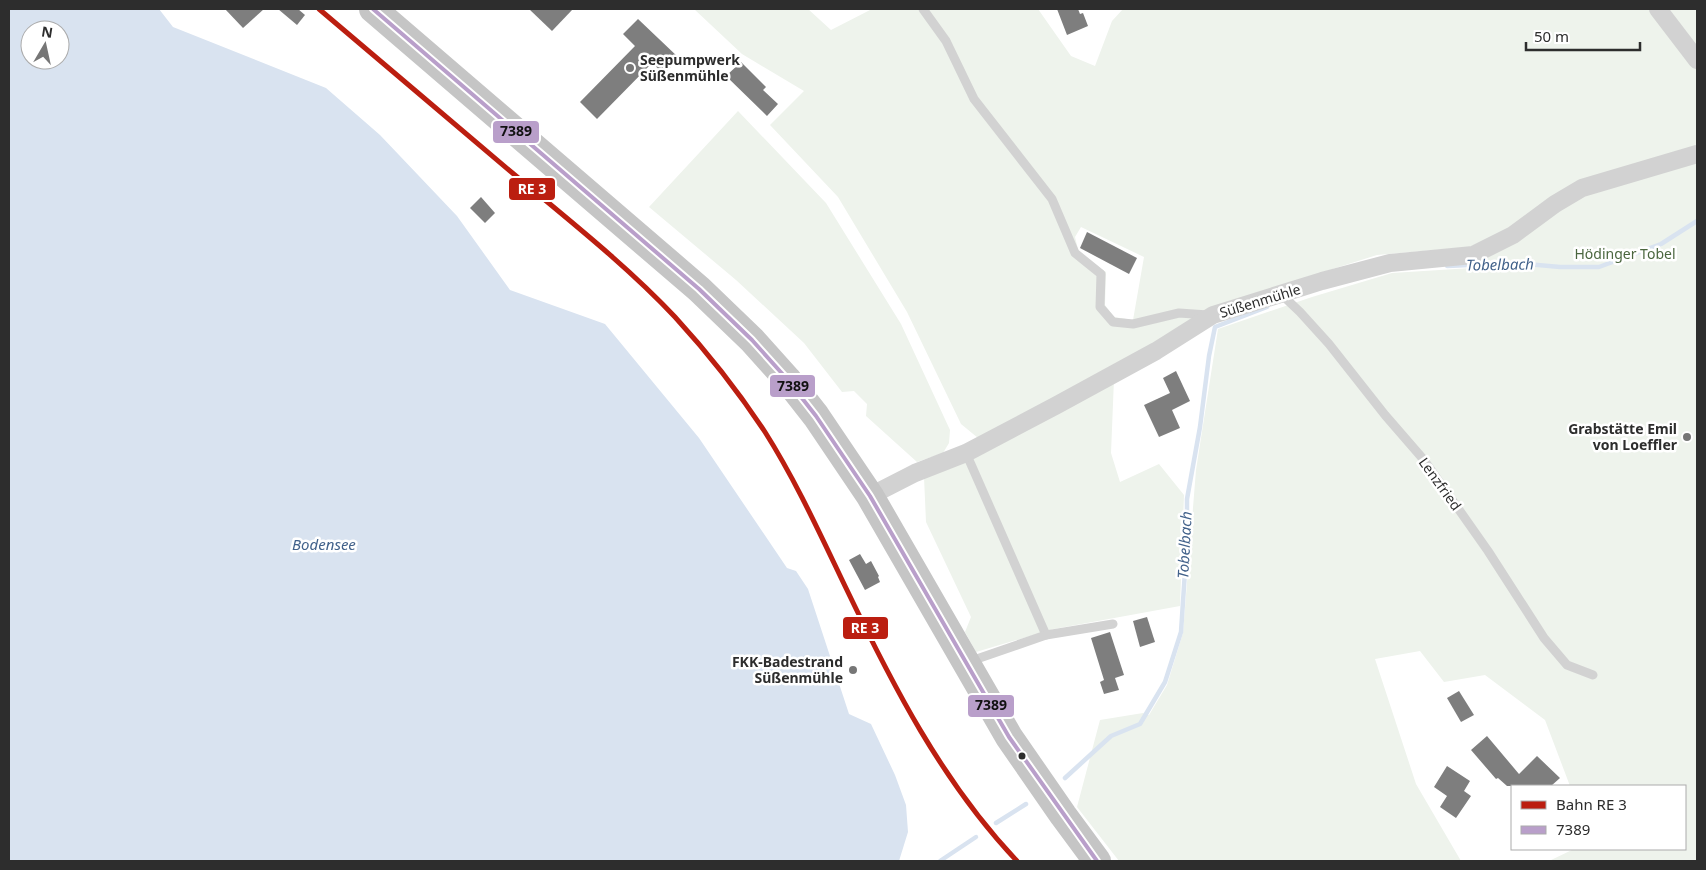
<svg xmlns="http://www.w3.org/2000/svg" width="1706" height="870" font-family="'Noto Sans',sans-serif">
<style>
.green{fill:#eef3ec;fill-rule:evenodd}
.water{fill:#d9e3f0;fill-rule:evenodd}
.lines{fill:none;stroke-linecap:round;stroke-linejoin:round}
.stream{stroke:#d9e3f0;stroke-width:4.5}
.building{fill:#7e7e7e}
.service{stroke:#d2d2d2;stroke-width:9}
.minor{stroke:#d2d2d2;stroke-width:18}
.primary{stroke:#c5c5c5;stroke-width:28}
.bus-1-casing{stroke:#fff;stroke-width:8}
.bus-1{stroke:#b99fca;stroke-width:4}
.rail-1-casing{stroke:#fff;stroke-width:9}
.rail-1{stroke:#bb1e10;stroke-width:5}
.poi-dot{fill:#767676;stroke:#fff;stroke-width:2}
.bus-dot{fill:#2d2d2d;stroke:#fff;stroke-width:2}
.labels{text-anchor:middle;stroke-width:5;stroke-linejoin:round;paint-order:stroke}
.poi-label{font-size:14px;font-weight:bold;fill:#2d2d2d;stroke:#fff;text-anchor:end}
.park-label{font-size:14px;fill:#4a663e;stroke:#fff}
.street-label{font-size:14px;fill:#2d2d2d;stroke:#fff}
.water-label{font-size:15px;font-style:italic;fill:#41618a;stroke:#fff}
.line-badge{stroke:#fff;stroke-width:2}
.badge-label{font-size:14px;text-anchor:middle;font-weight:bold;fill:#fff}
.pale-badge-label{font-size:14px;text-anchor:middle;font-weight:bold;fill:#111}
</style>
<rect width="100%" height="100%" fill="#fff"/>
<!-- green -->
<g class="green">
<path d="M 694,9 L 808,9 L 831,30 L 872,9 L 1038,9 L 1071,56 L 1095,66 L 1112,21 L 1123,9 L 1697,9 L 1697,861 L 1549,861 L 1574,849 L 1685,849 L 1685,786 L 1570,786 L 1545,720 L 1485,675 L 1444,682 L 1420,651 L 1375,659 L 1416,784 L 1461,861 L 1119,861 L 1077,807 L 1100,720 L 1143,713 L 1149,715 L 1167,685 L 1183,633 L 1196,470 L 1218,329 L 1312,297 L 1392,273 L 1503,266 L 1492,264 L 1456,265 L 1507,231 L 1469,247 L 1377,255 L 1241,298 L 1133,357 L 978,438 L 961,424 L 907,312 L 838,197 L 770,125 L 804,91 L 742,54 ZM 1081,227 L 1144,257 L 1133,320 L 1114,317 L 1105,305 L 1106,272 L 1079,253 L 1075,237 Z"/>
<polygon points="738,111 826,203 901,324 950,430 949,443 943,453 917,462 866,416 867,404 854,391 842,392 804,343 736,280 649,207"/>
<polygon points="1114,379 1111,453 1120,482 1159,464 1184,495 1180,606 1054,629 976,652 965,632 971,617 926,522 924,477"/>
</g>
<!-- water -->
<path class="water" d="M 9,9 L 159,9 L 173,27 L 326,88 L 380,135 L 457,216 L 510,290 L 605,324 L 699,438 L 787,568 L 796,571 L 808,589 L 849,714 L 871,724 L 895,775 L 906,805 L 908,832 L 899,861 L 9,861 ZM 30,30 L 60,30 L 60,60 L 30,60 Z"/>
<g class="lines">
<!-- stream -->
<g class="stream">
<polyline points="1447,266 1516,263 1560,267 1599,267 1661,244 1697,221"/>
<polyline points="1065,778 1111,736 1140,724 1165,682 1181,632 1187,541 1187,499 1200,427 1209,356 1215,327 1267,307"/>
<polyline points="996,823 1026,804"/>
<polyline points="940,861 976,837"/>
</g>
</g>
<!-- building -->
<g class="building">
<polygon points="225,9 264,9 243,28"/>
<polygon points="278,9 298,9 305,15 297,25"/>
<polygon points="529,9 573,9 552,31"/>
<polygon points="1057,9 1078,9 1080,14 1083,13 1088,26 1067,35"/>
<polygon points="638,19 679,58 664,74 652,63 597,119 580,102 635,46 623,34"/>
<polygon points="741,62 766,87 763,90 778,104 767,116 726,76"/>
<polygon points="481,197 495,213 485,223 470,208"/>
<polygon points="1087,232 1137,258 1129,274 1080,248"/>
<polygon points="1176,371 1190,401 1172,410 1180,428 1159,437 1144,405 1170,393 1163,378"/>
<polygon points="860,554 866,564 871,561 879,576 878,577 880,582 865,590 849,560"/>
<polygon points="1147,617 1155,642 1140,647 1133,621"/>
<polygon points="1110,632 1124,675 1115,678 1119,690 1104,694 1100,682 1104,680 1091,638"/>
<polygon points="1459,691 1474,715 1461,722 1447,698"/>
<polygon points="1487,736 1519,774 1537,756 1560,778 1551,786 1507,786 1498,778 1496,779 1471,750"/>
<polygon points="1447,766 1470,781 1464,791 1471,796 1456,818 1440,807 1447,796 1434,787"/>
</g>
<g class="lines">
<!-- service -->
<g class="service">
<polyline points="923,9 946,41 974,99 1052,199 1075,253 1101,274 1100,307 1113,322 1133,324 1179,313 1208,315"/>
<polyline points="1281,294 1300,312 1329,344 1385,415 1424,460 1488,551 1544,638 1567,665 1593,675"/>
<polyline points="966,453 1046,635 1113,624"/>
<polyline points="968,662 1046,635"/>
</g>
<!-- minor -->
<g class="minor">
<polyline points="1658,9 1697,60"/>
<polyline points="870,496 915,473 966,453 1057,405 1156,351 1213,315 1322,281 1390,263 1473,255 1513,235 1555,204 1582,188 1697,154"/>
</g>
<!-- primary -->
<polyline class="primary" points="373,9 699,289 752,340 787,379 816,416 870,496 1009,737 1063,815 1097,861"/>
<defs>
<polyline id="bus-1" points="373,9 699,289 752,340 787,379 816,416 870,496 1009,737 1097,861"/>
</defs>
<!-- bus-1 casing -->
<use href="#bus-1" class="bus-1-casing"/>
<!-- bus-1 -->
<use href="#bus-1" class="bus-1"/>
<defs>
<path id="rail-1" d="M 319,9 C 385,65 450,120 516,176 C 570,221 627,266 675,317 C 708,353 738,391 765,432 C 796,481 820,534 845,586 C 892,684 942,782 1017,861"/>
</defs>
<!-- rail-1 casing -->
<use href="#rail-1" class="rail-1-casing"/>
<!-- rail-1 -->
<use href="#rail-1" class="rail-1"/>
</g>
<!-- markers -->
<g class="poi-dot">
<circle cx="630" cy="68" r="5"/>
<circle cx="1687" cy="437" r="5"/>
<circle cx="853" cy="670" r="5"/>
</g>
<circle class="bus-dot" cx="1022" cy="756" r="4.5"/>
<g class="labels">
<!-- poi labels -->
<g class="poi-label">
<text x="640" y="65" text-anchor="start">Seepumpwerk<tspan x="640" dy="16">Süßenmühle</tspan></text>
<text x="1677" y="434">Grabstätte Emil<tspan x="1677" dy="16">von Loeffler</tspan></text>
<text x="843" y="667">FKK-Badestrand<tspan x="843" dy="16">Süßenmühle</tspan></text>
</g>
<!-- park labels -->
<g class="park-label">
<text x="1625" y="259">Hödinger Tobel</text>
</g>
<!-- street labels -->
<g class="street-label">
<text transform="translate(1260 301) rotate(-17)" y="5">Süßenmühle</text>
<text transform="translate(1440 484) rotate(54)" y="5">Lenzfried</text>
</g>
<!-- water labels -->
<g class="water-label">
<text transform="translate(1500 265) rotate(-1)" y="5">Tobelbach</text>
<text x="324" y="550">Bodensee</text>
<text transform="translate(1185 545) rotate(-87)" y="5">Tobelbach</text>
</g>
</g>
<g class="line-badge">
<rect x="492" y="120" width="48" height="24" rx="5" fill="#b99fca"/>
<rect x="508" y="177" width="48" height="24" rx="5" fill="#bb1e10"/>
<rect x="769" y="374" width="47" height="24" rx="5" fill="#b99fca"/>
<rect x="842" y="616" width="47" height="24" rx="5" fill="#bb1e10"/>
<rect x="967" y="694" width="48" height="24" rx="5" fill="#b99fca"/>
</g>
<g class="badge-label">
<text x="532" y="194">RE 3</text>
<text x="865" y="633">RE 3</text>
</g>
<g class="pale-badge-label">
<text x="516" y="136">7389</text>
<text x="793" y="391">7389</text>
<text x="991" y="710">7389</text>
</g>
<!-- border -->
<rect width="1706" height="870" fill="none" stroke="#2d2d2d" stroke-width="20"/>
<!-- legend -->
<rect x="1511" y="785" width="175" height="65" fill="#ffffff" stroke="#ababab"/>
<rect x="1521" y="801" width="25" height="8" fill="#bb1e10" stroke="#ababab"/>
<text x="1556" y="810" font-size="15" fill="#2d2d2d">Bahn RE 3</text>
<rect x="1521" y="826" width="25" height="8" fill="#b99fca" stroke="#ababab"/>
<text x="1556" y="835" font-size="15" fill="#2d2d2d">7389</text>
<!-- north arrow -->
<g transform="translate(45 45) rotate(9)"><circle r="24" fill="#ffffff" stroke="#ababab"/>
<path d="M0-4L9 19L0 12L-9 19Z" fill="#767676"/>
<text y="-8" font-size="14" font-weight="bold" text-anchor="middle" fill="#2d2d2d">N</text>
</g>
<!-- scale -->
<path d="M1526 42v8h114v-8" fill="none" stroke="#2d2d2d" stroke-width="2.5"/>
<text x="1534" y="42" font-size="15" fill="#2d2d2d" stroke="#ffffff" stroke-width="4" paint-order="stroke">50 m</text>
</svg>
